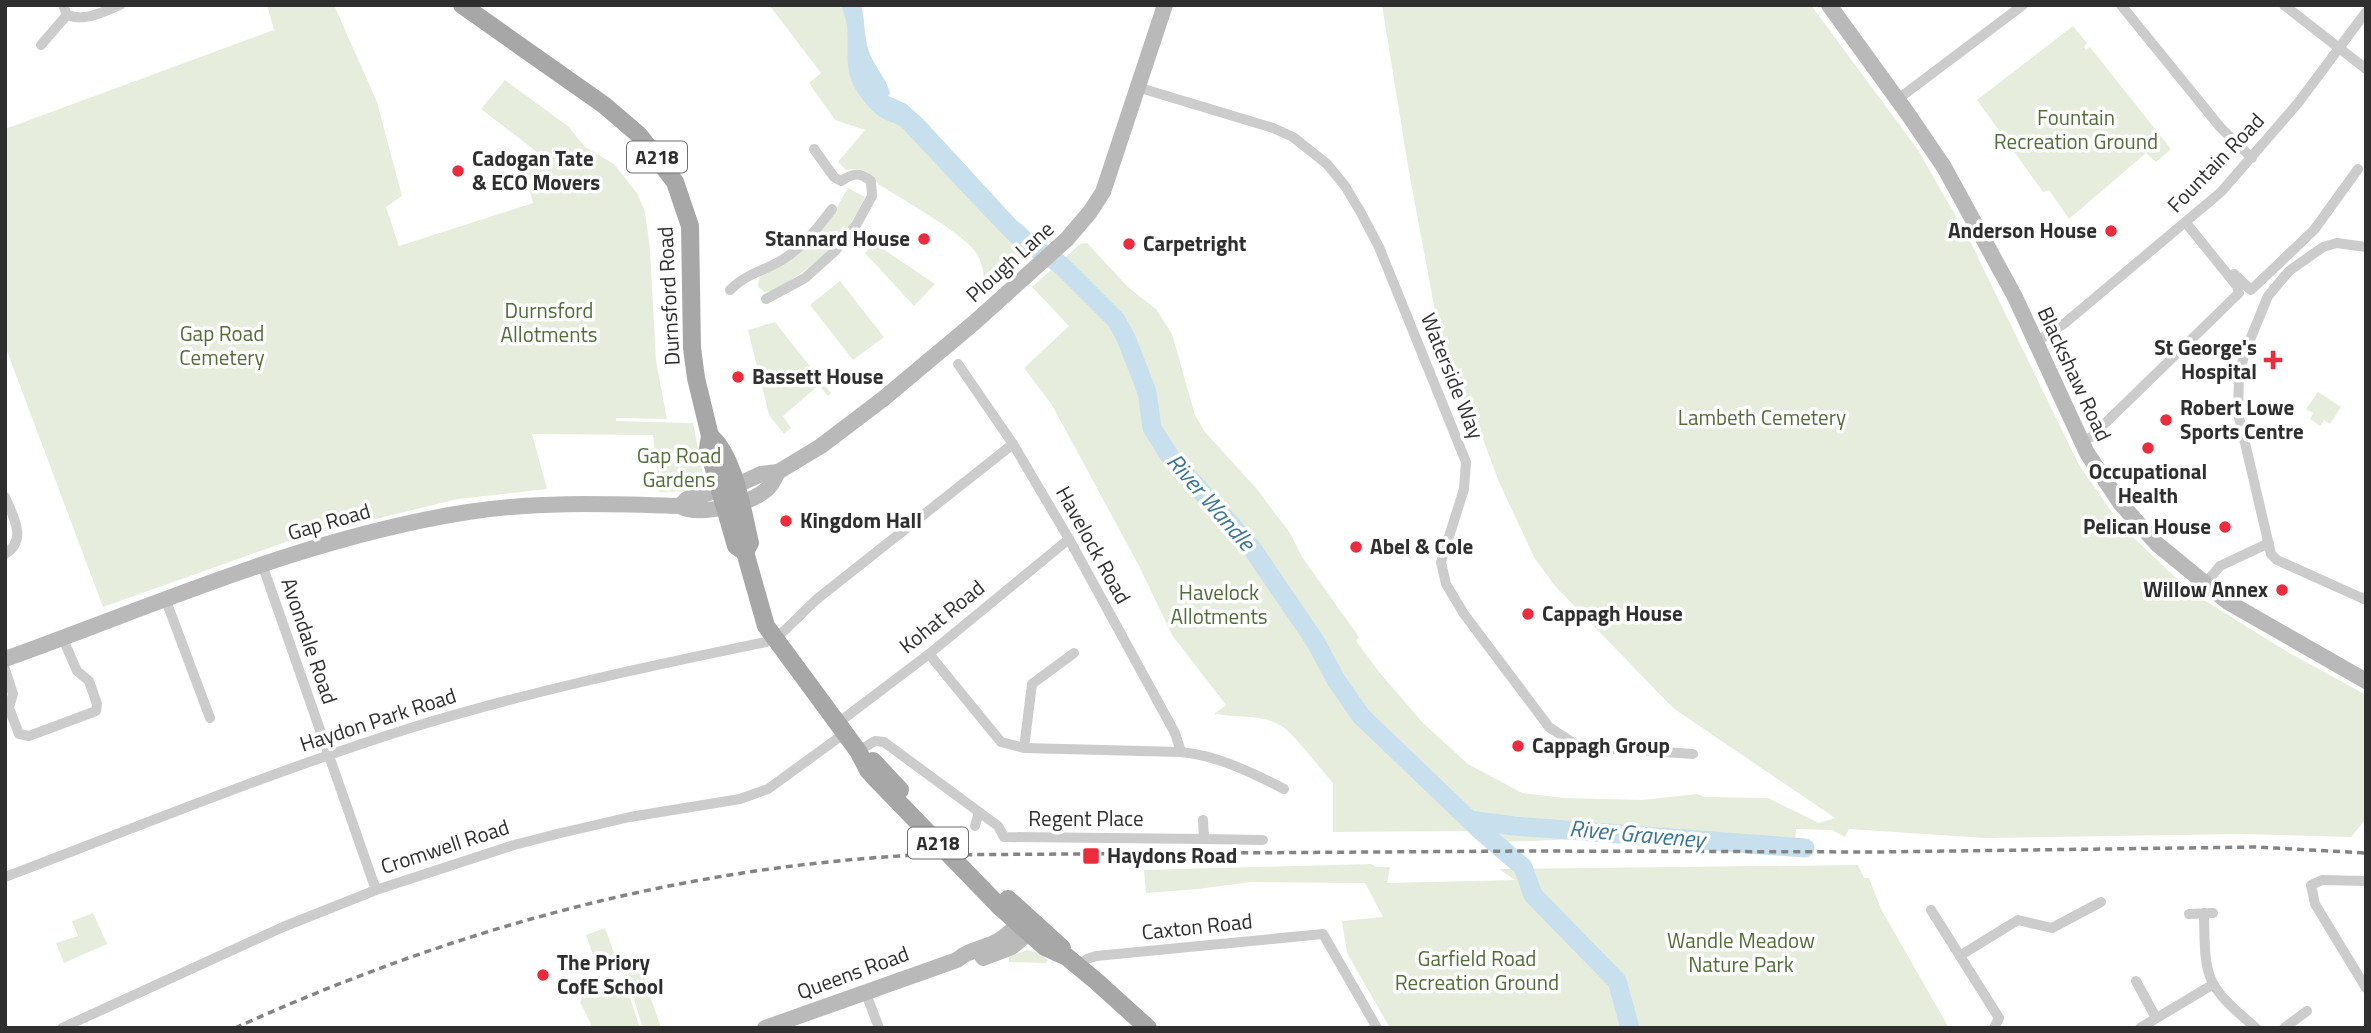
<svg xmlns="http://www.w3.org/2000/svg" width="2371" height="1033" font-family="'Titillium Web',sans-serif">
<style>
.green{fill:#e6eddc}
.water{fill:#c8e0ed}
.lines{fill:none;stroke-linecap:round;stroke-linejoin:round}
.river{stroke:#c8e0ed;stroke-width:19}
.street{stroke:#ccc;stroke-width:10}
.secondary{stroke:#b9b9b9;stroke-width:16}
.primary{stroke:#a7a7a7;stroke-width:18}
.rail{stroke:#848484;stroke-width:3.5;stroke-dasharray:7 5;stroke-linecap:butt}
.primary-bridge{stroke:#a7a7a7;stroke-width:18}
.poi-dot{fill:#ec2b3d;stroke:#fff;stroke-width:2.5}
.labels{text-anchor:middle;stroke-width:7;stroke-linejoin:round;paint-order:stroke}
.shield{fill:#fff;stroke:#6d6d6d;stroke-width:2}
.shield-label{font-size:19px;font-weight:bold;fill:#2f2f2f}
.park-label{font-size:21px;fill:#536d3a;stroke:#fff}
.poi-label{font-size:21px;font-weight:bold;fill:#2f2f2f;stroke:#fff;text-anchor:start}
.street-label{font-size:21px;fill:#2f2f2f;stroke:#fff}
.water-label{font-size:23px;font-style:italic;fill:#397395;stroke:#fff}
</style>
<rect width="100%" height="100%" fill="#fff"/>
<!-- green -->
<g class="green">
<polygon points="267,5 334,5 377,102 402,196 386,207 399,246 533,203 529,188 519,174 537,152 481,109 505,80 569,127 585,147 614,164 637,193 645,212 650,249 656,361 667,419 616,418 616,421 693,423 703,475 701,487 693,491 659,492 653,435 532,434 547,489 458,499 297,538 103,607 7,351 5,351 5,129 274,30"/>
<path d="M 769,5 L 861,5 C 865,20 864,35 868,49 C 872,64 886,77 890,93 L 888,96 L 906,104 L 923,119 L 1038,244 L 985,293 C 984,279 984,263 975,251 C 958,230 903,200 878,184 C 870,170 861,168 846,170 L 838,162 L 865,130 L 835,120 L 809,83 L 821,73 Z"/>
<path d="M 1382,5 L 1811,5 L 1918,150 L 1970,241 L 2079,465 L 2123,528 L 2191,592 L 2286,651 L 2366,695 L 2366,819 L 2351,837 L 2241,834 L 1984,838 L 1849,829 L 1845,837 L 1832,830 L 1796,829 L 1795,841 L 1600,838 L 1504,842 L 1474,831 L 1333,832 L 1333,783 C 1322,771 1293,732 1280,725 C 1264,715 1233,717 1214,714 L 1226,705 L 1172,635 L 1138,564 L 1052,405 L 1024,368 L 1069,326 L 1032,287 L 1080,244 L 1087,243 L 1129,288 L 1156,309 L 1172,334 L 1195,415 L 1205,432 L 1256,488 L 1290,533 L 1302,557 L 1359,637 L 1356,641 L 1380,673 L 1423,723 L 1468,764 L 1522,793 L 1564,798 L 1642,800 L 1697,794 L 1705,797 L 1768,798 L 1819,823 L 1835,818 L 1673,708 L 1555,586 L 1535,559 L 1499,482 L 1475,418 L 1471,419 L 1447,358 L 1439,332 L 1408,166 Z"/>
<polygon points="2073,26 2087,43 2084,47 2086,50 2090,47 2171,149 2156,162 2146,153 2069,219 2049,190 2043,192 1977,100"/>
<path d="M 848,188 L 865,197 C 848,233 824,260 789,281 C 781,286 774,291 765,292 L 758,287 L 759,278 L 764,272 L 829,221 Z"/>
<polygon points="874,243 935,284 914,306 865,253"/>
<polygon points="840,281 884,337 853,360 810,305"/>
<polygon points="775,322 831,393 828,396 819,385 783,416 791,428 784,434 769,415 748,330"/>
<polygon points="2318,392 2341,407 2330,424 2324,420 2320,426 2310,419 2313,413 2306,409"/>
<polygon points="1371,864 1376,867 1390,867 1387,883 1515,880 1499,869 1858,865 1864,878 1869,878 1881,909 1949,1028 1390,1028 1347,953 1342,921 1383,917 1365,883 1251,882 1198,889 1146,893 1144,870"/>
<polygon points="93,913 107,944 64,963 56,943 78,936 72,921"/>
<polygon points="605,928 618,964 599,971 586,935"/>
<polygon points="1027,950 1039,953 1048,960 1046,963 1009,962 1009,957"/>
<polygon points="638,968 640,975 643,975 661,1028 643,1028 625,972"/>
<polygon points="624,980 640,1028 589,1028 591,1024 580,1002 583,995"/>
</g>
<!-- water -->
<path class="water" d="M 841,5 L 861,5 C 865,20 864,35 868,49 C 872,64 886,77 890,93 L 888,96 L 906,104 L 923,119 L 1038,244 L 1026,257 C 983,216 944,172 903,129 C 898,123 891,123 884,119 C 872,113 862,100 855,88 C 840,63 855,35 841,5 Z"/>
<g class="lines">
<!-- river -->
<g class="river">
<polyline points="1015,231 1027,243 1061,265 1116,320 1126,338 1147,392 1152,428 1171,458 1251,547 1315,641 1336,680 1361,716 1481,831 1523,867 1533,895 1617,981 1630,1028"/>
<polyline points="1470,820 1514,826 1805,848"/>
</g>
<!-- street -->
<g class="street">
<path d="M 63,5 L 67,15 C 85,22 103,12 120,5"/>
<polyline points="2121,5 2220,127 2252,158"/>
<polyline points="2284,5 2366,69"/>
<polyline points="41,45 67,15"/>
<polyline points="1137,87 1273,128 1293,137 1327,164 1345,186 1360,211 1379,247 1466,462 1464,489 1441,562 1446,584 1464,614 1549,727 1573,743 1588,747 1693,754"/>
<polyline points="1898,99 2023,5"/>
<polyline points="2366,247 2337,243 2323,247 2289,271 2268,296 2245,352 2239,376 2238,413 2271,554 2277,560 2366,600"/>
<polyline points="2234,274 2251,290 2314,230 2358,169"/>
<path d="M 730,290 C 745,274 764,271 782,260 C 803,247 817,229 832,209"/>
<path d="M 766,299 L 805,278 L 835,251 L 856,225 L 872,196 L 871,181 C 859,172 853,173 841,181 L 834,177 L 814,149"/>
<polyline points="2036,342 2065,323 2221,192 2298,103 2366,12"/>
<polyline points="2082,442 2091,437 2239,293 2237,286 2186,223"/>
<path d="M 5,497 C 13,516 28,540 5,554"/>
<polyline points="262,564 376,890"/>
<polyline points="2205,584 2220,566 2269,543"/>
<polyline points="165,598 210,718"/>
<polyline points="929,654 1001,742 1024,748 1181,752 1175,733 1069,539 1013,444 958,364"/>
<polyline points="5,669 13,694 9,708 19,734 29,736 96,711 97,704 89,681 77,671 63,639"/>
<polyline points="838,723 929,654 1069,539"/>
<polyline points="1024,748 1032,684 1074,653"/>
<polyline points="858,751 875,741 884,742 998,826 1004,837 1204,839 1203,820"/>
<path d="M 1181,752 C 1216,755 1253,773 1284,789"/>
<polyline points="975,826 979,812"/>
<polyline points="1204,839 1263,840"/>
<path d="M 5,877 C 137,827 269,773 404,730 C 522,693 645,667 766,642 L 784,631 L 817,599 L 1013,444"/>
<polyline points="2366,881 2322,880 2311,885 2315,904 2366,988"/>
<polyline points="1931,910 1999,1018 1994,1028"/>
<path d="M 2204,913 C 2205,979 2204,984 2256,1028"/>
<polyline points="2189,914 2213,913"/>
<polyline points="1961,955 2018,920 2052,928 2101,902"/>
<polyline points="1078,967 1087,959 1096,956 1323,934 1377,1028"/>
<polyline points="2136,981 2156,1018"/>
<polyline points="865,991 879,1028"/>
<polyline points="62,1028 283,927 376,890 514,845 561,833 630,817 740,799 768,789 845,733"/>
<polyline points="2140,1028 2212,985"/>
<polyline points="2284,1028 2307,1011"/>
</g>
<!-- secondary -->
<g class="secondary">
<polyline points="1829,5 1908,114 1944,167 2015,297 2087,453 2121,504 2157,544 2228,602 2366,681"/>
<polyline points="680,506 687,499 735,486 761,474 778,472 821,446 883,399 975,322 1067,239 1090,212 1103,192 1165,5"/>
<path d="M 5,659 C 158,604 307,537 468,512 C 539,501 609,504 680,506 C 699,517 754,504 769,487 C 773,483 775,477 778,472"/>
<polyline points="983,958 1012,947 1038,925"/>
<path d="M 765,1028 L 957,960 C 967,951 980,949 992,944 C 1006,938 1016,926 1027,917"/>
</g>
<!-- primary -->
<g class="primary">
<polyline points="462,5 604,105 639,135 675,182 690,226 692,348 696,378 710,436 708,448 736,546 745,552 766,626 858,751 868,770 876,779"/>
<path d="M 710,436 C 734,455 743,513 750,543 L 745,552"/>
<polyline points="873,761 900,790"/>
<polyline points="1008,899 1062,948"/>
<polyline points="1000,907 1045,947 1067,957 1096,981 1148,1028"/>
</g>
<!-- rail -->
<path class="rail" d="M 235,1028 C 454,929 675,868 916,855 L 1527,851 L 1877,852 L 2256,847 L 2366,853"/>
<!-- primary-bridge -->
<polyline class="primary-bridge" points="876,779 1000,907"/>
</g>
<!-- markers -->
<g class="poi-dot">
<circle cx="458" cy="171" r="7"/>
<circle cx="2111" cy="231" r="7"/>
<circle cx="924" cy="239" r="7"/>
<circle cx="1129" cy="244" r="7"/>
<path d="M2269.5 349.5h7v7h7v7h-7v7h-7v-7h-7v-7h7z"/>
<circle cx="738" cy="377" r="7"/>
<circle cx="2166" cy="420" r="7"/>
<circle cx="2148" cy="448" r="7"/>
<circle cx="786" cy="521" r="7"/>
<circle cx="2225" cy="527" r="7"/>
<circle cx="1356" cy="547" r="7"/>
<circle cx="2282" cy="590" r="7"/>
<circle cx="1528" cy="614" r="7"/>
<circle cx="1518" cy="746" r="7"/>
<rect x="1082" y="847" width="18" height="18" rx="3.5"/>
<circle cx="543" cy="975" r="7"/>
</g>
<g class="labels">
<!-- shield labels -->
<g class="shield">
<rect x="627" y="141.5" width="60" height="31" rx="5"/>
<rect x="908" y="827.5" width="60" height="31" rx="5"/>
</g>
<g class="shield-label">
<text x="657" y="164">A218</text>
<text x="938" y="850">A218</text>
</g>
<!-- park labels -->
<g class="park-label">
<text x="2076" y="125">Fountain<tspan x="2076" dy="24">Recreation Ground</tspan></text>
<text x="549" y="318">Durnsford<tspan x="549" dy="24">Allotments</tspan></text>
<text x="222" y="341">Gap Road<tspan x="222" dy="24">Cemetery</tspan></text>
<text x="1762" y="425">Lambeth Cemetery</text>
<text x="679" y="463">Gap Road<tspan x="679" dy="24">Gardens</tspan></text>
<text x="1219" y="600">Havelock<tspan x="1219" dy="24">Allotments</tspan></text>
<text x="1741" y="948">Wandle Meadow<tspan x="1741" dy="24">Nature Park</tspan></text>
<text x="1477" y="966">Garfield Road<tspan x="1477" dy="24">Recreation Ground</tspan></text>
</g>
<!-- poi labels -->
<g class="poi-label">
<text x="472" y="166">Cadogan Tate<tspan x="472" dy="24">&amp; ECO Movers</tspan></text>
<text x="2097" y="238" text-anchor="end">Anderson House</text>
<text x="910" y="246" text-anchor="end">Stannard House</text>
<text x="1143" y="251">Carpetright</text>
<text x="2257" y="355" text-anchor="end">St George's<tspan x="2257" dy="24">Hospital</tspan></text>
<text x="752" y="384">Bassett House</text>
<text x="2180" y="415">Robert Lowe<tspan x="2180" dy="24">Sports Centre</tspan></text>
<text x="2148" y="479" text-anchor="middle">Occupational<tspan x="2148" dy="24">Health</tspan></text>
<text x="800" y="528">Kingdom Hall</text>
<text x="2211" y="534" text-anchor="end">Pelican House</text>
<text x="1370" y="554">Abel &amp; Cole</text>
<text x="2268" y="597" text-anchor="end">Willow Annex</text>
<text x="1542" y="621">Cappagh House</text>
<text x="1532" y="753">Cappagh Group</text>
<text x="1107" y="863">Haydons Road</text>
<text x="557" y="970">The Priory<tspan x="557" dy="24">CofE School</tspan></text>
</g>
<!-- street labels -->
<g class="street-label">
<text transform="translate(2216 163) rotate(-46)" y="7">Fountain Road</text>
<text transform="translate(1010 262) rotate(-42)" y="7">Plough Lane</text>
<text transform="translate(669 296) rotate(-93)" y="7">Durnsford Road</text>
<text transform="translate(2074 374) rotate(65)" y="7">Blackshaw Road</text>
<text transform="translate(1452 376) rotate(68)" y="7">Waterside Way</text>
<text transform="translate(329 522) rotate(-16)" y="7">Gap Road</text>
<text transform="translate(1093 545) rotate(61)" y="7">Havelock Road</text>
<text transform="translate(942 617) rotate(-39)" y="7">Kohat Road</text>
<text transform="translate(309 641) rotate(71)" y="7">Avondale Road</text>
<text transform="translate(378 720) rotate(-18)" y="7">Haydon Park Road</text>
<text x="1086" y="826">Regent Place</text>
<text transform="translate(445 847) rotate(-18)" y="7">Cromwell Road</text>
<text transform="translate(1197 927) rotate(-6)" y="7">Caxton Road</text>
<text transform="translate(853 973) rotate(-20)" y="7">Queens Road</text>
</g>
<!-- water labels -->
<g class="water-label">
<text transform="translate(1211 502) rotate(49)" y="8">River Wandle</text>
<text transform="translate(1637 834) rotate(5)" y="8">River Graveney</text>
</g>
</g>
<!-- border -->
<rect width="2371" height="1033" fill="none" stroke="#2f2f2f" stroke-width="14"/>
</svg>
